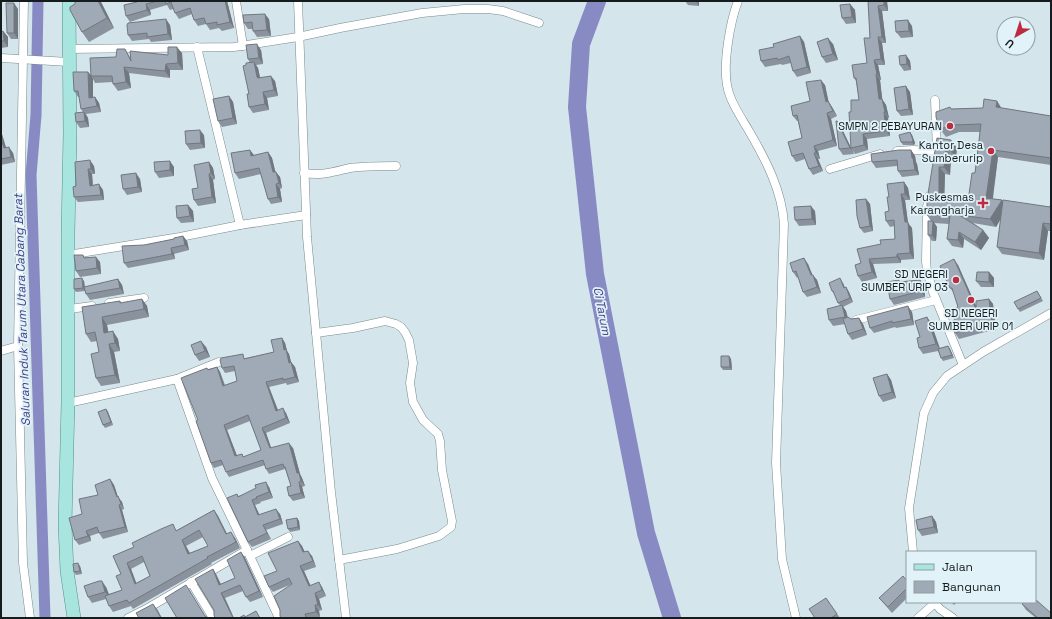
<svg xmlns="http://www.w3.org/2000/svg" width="1052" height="619" font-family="'Space Grotesk',sans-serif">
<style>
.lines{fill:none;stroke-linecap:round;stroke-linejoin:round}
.canal{stroke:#888ac3;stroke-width:11}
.river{stroke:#888ac3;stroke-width:18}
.street-casing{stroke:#7a8a8e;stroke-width:9}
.primary-casing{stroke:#4e938c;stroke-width:14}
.street{stroke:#fff;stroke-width:8}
.primary{stroke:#a7e5de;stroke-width:13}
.wall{fill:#8a929d;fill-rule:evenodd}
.shaded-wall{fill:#70777f}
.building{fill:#a0aab6;stroke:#70777f;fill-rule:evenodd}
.poi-dot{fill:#bc2b3f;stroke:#e1f3f8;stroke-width:1.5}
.labels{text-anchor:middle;stroke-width:3.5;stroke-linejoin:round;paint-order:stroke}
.poi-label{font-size:11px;fill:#161c1e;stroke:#e1f3f8;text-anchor:end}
.water-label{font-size:12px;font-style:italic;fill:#444087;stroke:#e1f3f8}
</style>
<rect width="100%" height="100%" fill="#d4e5eb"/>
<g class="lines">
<!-- canal -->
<polyline class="canal" points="38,1 36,115 31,175 45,618"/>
<!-- river -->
<polyline class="river" points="597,1 581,44 577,107 595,274 646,533 672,618"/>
<defs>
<g id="street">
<polyline points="236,1 243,46"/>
<polyline points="298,1 307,237 331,492 346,618"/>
<path d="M 738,1 C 730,22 723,63 727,85 C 730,102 741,117 749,131 C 766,160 782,191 784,224 L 776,463 L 782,559 L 796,618"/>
<polyline points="197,47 240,225"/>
<polyline points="69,49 234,47 298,37 340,28 422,13 464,9 488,9 503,11 539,23"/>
<polyline points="1,58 69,62"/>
<polyline points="935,100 937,151"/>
<polyline points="897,151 913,150 937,151"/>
<polyline points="830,169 880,154"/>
<path d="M 304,173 C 322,176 333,172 350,168 C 365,166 381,166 396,166"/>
<polyline points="929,196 927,207 926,261 927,271 933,292 963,365"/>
<polyline points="68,255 180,237 240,225 306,215"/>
<polyline points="109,303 144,298"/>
<polyline points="69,309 92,306"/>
<polyline points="856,320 936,300"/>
<polyline points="316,333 353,328 385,321 396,324 401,327 405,332 409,340 413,363 410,383 413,402 423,420 438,434 440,441 442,470 452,521 451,527 439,536 397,549 339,560"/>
<polyline points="18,346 23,563 30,618"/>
<polyline points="1,351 18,346 24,1"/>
<polyline points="177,379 219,362"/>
<polyline points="68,403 177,379 212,478 247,550 148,608 128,618"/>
<polyline points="247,550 279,618"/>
<polyline points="913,552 909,508 924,413 933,393 947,376 983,352 1051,313"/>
<polyline points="250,556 288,537"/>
<polyline points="191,582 213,618"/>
<polyline points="934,602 940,609 953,618"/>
<polyline points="918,618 935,603"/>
</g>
<polyline id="primary" points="69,1 70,134 68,233 68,403 65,525 67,571 74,618"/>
</defs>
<!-- street casing -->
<use href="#street" class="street-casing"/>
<!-- primary casing -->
<use href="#primary" class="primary-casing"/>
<!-- street -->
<use href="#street" class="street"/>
<!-- primary -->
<use href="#primary" class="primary"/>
</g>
<!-- wall -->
<g class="wall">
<polygon points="75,1 105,1 101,2 114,28 89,42 82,32"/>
<polygon points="137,1 227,1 234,28 222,31 219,28 210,30 206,24 198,26 194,20 192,14 179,19 175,13 173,9 170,10 167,5 150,10 151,15 130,22 126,16 137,2"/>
<polygon points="685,1 699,1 699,6 688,5"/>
<polygon points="868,1 887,1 888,11 882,11 886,43 882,43 885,65 878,65 881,80 880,80 882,99 886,105 889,118 888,118 890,136 867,139 868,150 855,154 851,148 851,112 859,100 856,81 854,78 867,63 870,38"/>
<polygon points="850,4 855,10 856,23 846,24 842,18"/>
<polygon points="18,9 18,39 11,39 7,33"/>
<polygon points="269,19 271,36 257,37 253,31 253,29 248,29 244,23"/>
<polygon points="170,25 172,40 151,42 149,39 132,41 128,35"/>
<polygon points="912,26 913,37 901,38 896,32"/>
<polygon points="3,31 8,37 8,47 1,48 1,32"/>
<polygon points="800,36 804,42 811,73 797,77 793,71 791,63 782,65 781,64 765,67 761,61 774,47"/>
<polygon points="833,44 838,60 826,63 822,57"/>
<polygon points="125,49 131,59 168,55 182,53 183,70 170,70 170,78 129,73 131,88 118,91 113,84 113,82 95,83 93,79 93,98 95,97 99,103 101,112 86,114 88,118 89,127 80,128 76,122 83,112 81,109 79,97 78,97 74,91 90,75 116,57"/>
<polygon points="261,50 263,64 256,65 258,68 260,77 275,81 278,96 267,98 269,110 253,113 249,107 249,94 246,65 250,63 248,59"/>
<polygon points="906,55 910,61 911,70 904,71 900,65"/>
<polygon points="825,85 828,101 832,107 837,116 831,119 837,146 818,151 820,159 818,159 823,171 813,175 809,169 805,159 796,162 792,156 802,138 798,121 797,121 793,116 810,101"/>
<polygon points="910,92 913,115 901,116 897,111"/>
<polygon points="229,96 233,102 237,124 222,127 218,121"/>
<polygon points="997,101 1001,108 1051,116 1051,165 998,157 992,199 1002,200 1003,202 1050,207 1051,202 1051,231 1048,231 1044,260 1002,254 997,247 1001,218 996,227 973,223 983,230 989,238 981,250 964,239 963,248 952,246 947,239 949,224 934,223 937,227 936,241 932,241 928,235 931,221 927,215 937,138 957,148 956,157 951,157 950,175 945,174 944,199 968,201 975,173 980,132 959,132 946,137 940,129 951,109 983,108"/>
<polygon points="837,121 841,127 854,154 843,155 839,149"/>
<polygon points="1,131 6,148 13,153 15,162 1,165"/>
<polygon points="204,135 205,148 190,150 186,144"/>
<polygon points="912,135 915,143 914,145 903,145 901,142"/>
<polygon points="911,150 915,156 916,162 917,164 919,175 902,177 898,171 897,166 876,168 872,162"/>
<polygon points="268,152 272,158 275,172 280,177 282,188 280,189 282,202 271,204 268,199 261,174 239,179 235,173 254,155 254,156"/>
<polygon points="75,162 94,166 95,174 92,174 93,185 103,190 104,200 78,202 74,197 76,186"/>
<polygon points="209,162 213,168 215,179 213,180 216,203 198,206 194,200 198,188"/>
<polygon points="174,167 174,176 159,178 155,172"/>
<polygon points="140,179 142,192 127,195 123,189"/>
<polygon points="904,182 908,188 910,200 905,200 908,223 912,228 914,259 901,260 901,263 873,264 877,278 862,282 858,276 861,263 881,244 895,239 894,226 890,227 886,221 889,211 889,197"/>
<polygon points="866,199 870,204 873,231 864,233 860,228"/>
<polygon points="188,205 193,211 194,222 181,223 177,218"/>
<polygon points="815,211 816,225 799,226 795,220"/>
<polygon points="183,236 187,241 189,250 174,254 175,259 128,268 124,263 144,245 174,239"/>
<polygon points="85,257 100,262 101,274 80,277 76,271"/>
<polygon points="808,264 812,275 817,280 821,293 807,297 803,292 798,277 797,278 793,272"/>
<polygon points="958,265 976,306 989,299 993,304 996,331 985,332 959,339 955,333 958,307 954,293 950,288"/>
<polygon points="989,272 994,278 994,287 981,287 976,281"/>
<polygon points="118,279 122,285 124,294 90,300 86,294 85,291 76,292 74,289 84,281 85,287"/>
<polygon points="920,280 924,286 925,297 894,305 890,299 900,282"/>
<polygon points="843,283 845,288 846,287 849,292 853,302 843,307 846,311 848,318 851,319 859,318 863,324 867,335 852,340 848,334 845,324 833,326 829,320 841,306 838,303 835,295 832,291"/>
<polygon points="1037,291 1043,301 1020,312 1018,309"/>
<polygon points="142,299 147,306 149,317 107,325 108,332 118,339 120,351 114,352 120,383 101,386 96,378 99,352 97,341 91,342 86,334 82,307 120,301 121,303"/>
<polygon points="912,312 914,325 896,328 895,327 874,333 870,328"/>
<polygon points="927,317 931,323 940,348 948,346 950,349 954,358 943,361 941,358 938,351 923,354 919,348"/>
<path d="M 282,338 L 285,343 L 287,351 L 289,354 L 291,362 L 295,367 L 299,382 L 287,385 L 286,383 L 269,387 L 278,410 L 286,413 L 290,423 L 266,433 L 271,448 L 293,448 L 300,474 L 302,478 L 305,486 L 302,487 L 305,498 L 293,501 L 289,496 L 291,486 L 286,471 L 285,469 L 269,474 L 266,469 L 265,465 L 229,477 L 226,472 L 223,465 L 214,468 L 211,463 L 198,420 L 208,369 L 217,367 L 220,372 L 225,385 L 237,381 L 235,371 L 225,373 L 222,368 L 246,358 L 274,352 ZM 250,421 L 261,450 L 244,457 L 242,454 L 237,456 L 227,430 Z"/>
<polygon points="206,347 210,357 199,361 195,355"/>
<polygon points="729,356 731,359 732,370 723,370 721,367"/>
<polygon points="887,374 891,380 896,398 883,402 879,396"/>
<polygon points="106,409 108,412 113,425 105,428 103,425"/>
<polygon points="110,479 114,485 118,497 122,502 124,509 122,510 128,532 103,539 99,533 90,536 91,541 79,545 75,540 82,514"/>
<polygon points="269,487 273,498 260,502 261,503 255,505 259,515 280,514 283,524 266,530 271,539 252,547 248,542 237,494 238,496"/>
<path d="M 214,510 L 218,516 L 227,534 L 235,538 L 240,548 L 211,563 L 212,564 L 133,609 L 131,606 L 113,612 L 109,606 L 106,599 L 92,603 L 88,597 L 106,587 L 109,594 L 122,590 L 121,574 L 113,556 L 177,530 ZM 203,537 L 208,546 L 190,553 L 186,546 ZM 144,562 L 150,576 L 136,583 L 131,569 Z"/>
<polygon points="932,516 936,522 938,533 922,536 918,530"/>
<polygon points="297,518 299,521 300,530 290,532 288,529"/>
<polygon points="298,541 302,546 305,552 312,556 316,567 304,571 310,585 322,587 326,596 319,599 322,610 319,611 320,617 317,618 281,618 292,584 273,592 269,587 277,571"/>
<polygon points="241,552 245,558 263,597 250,602 246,597 243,591 225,598 215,618 213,569 216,574 221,584 235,578"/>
<polygon points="80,566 82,574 76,575 74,572"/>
<polygon points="907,581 907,598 892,613 879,598"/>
<polygon points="826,598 840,618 815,618"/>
<polygon points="951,602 957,602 954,605"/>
<polygon points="1022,604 1051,618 1036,618 1026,610"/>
</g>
<!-- shaded-wall -->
<g class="shaded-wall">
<polygon points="98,1 100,1 101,2 114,28 107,18"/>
<polygon points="225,1 227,1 234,28 230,22"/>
<polygon points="696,1 699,1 699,6"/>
<polygon points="884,1 887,1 888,11 884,5"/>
<polygon points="14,3 18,9 18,39 14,33"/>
<polygon points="146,4 150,10 151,15 147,10"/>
<polygon points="850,4 855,10 856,23 852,17"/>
<polygon points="878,6 882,11 886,43 882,37"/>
<polygon points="265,14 269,19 271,36 267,30"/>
<polygon points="166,19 170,25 172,40 168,34"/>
<polygon points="908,20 912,26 913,37 909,31"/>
<polygon points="3,31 8,37 8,47 4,41"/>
<polygon points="800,36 804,42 811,73 807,67"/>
<polygon points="878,37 882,43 885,65 881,59"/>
<polygon points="828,38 833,44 838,60 833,54"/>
<polygon points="257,44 261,50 263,64 259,58"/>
<polygon points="177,47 182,53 183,70 178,63"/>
<polygon points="906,55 910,61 911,70 907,64"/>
<polygon points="874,60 878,65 881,80 877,74"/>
<polygon points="254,62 258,68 261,83 257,77"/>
<polygon points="166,64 170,70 170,78 165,71"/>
<polygon points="124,67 129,73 131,88 126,82"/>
<polygon points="88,72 92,76 91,76 93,79 93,104 89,98"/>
<polygon points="876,74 880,80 883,105 879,99"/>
<polygon points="271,76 275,81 278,96 274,90"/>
<polygon points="821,80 825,85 830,108 826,102"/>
<polygon points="906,86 910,92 913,115 909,109"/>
<polygon points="263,92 267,98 269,110 265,104"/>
<polygon points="229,96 233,102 237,124 233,118"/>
<polygon points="95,97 99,103 101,112 97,106"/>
<polygon points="882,99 886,105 889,118 885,112"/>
<polygon points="828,101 832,107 837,116 833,111"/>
<polygon points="997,101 1002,109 996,107"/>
<polygon points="84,112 88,118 89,127 85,121"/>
<polygon points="884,112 888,118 890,136 886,131"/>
<polygon points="827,113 831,119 837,146 833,140"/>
<polygon points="837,121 841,127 854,154 850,148"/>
<polygon points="200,130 204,135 205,148 201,143"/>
<polygon points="1,131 8,154 4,148 1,139"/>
<polygon points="910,132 912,135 915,143 914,145 912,142"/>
<polygon points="863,134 867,139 868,150 864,145"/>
<polygon points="951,140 957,148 956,157 950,150"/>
<polygon points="814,146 818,151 820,159 816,153"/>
<polygon points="9,147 13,153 15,162 11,157"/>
<polygon points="946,149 951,157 950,175 944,167"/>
<polygon points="250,150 254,155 255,162 251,156"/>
<polygon points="911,150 915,156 916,162 917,164 919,175 915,170 912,158"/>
<polygon points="993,150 998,157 992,206 986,198"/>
<polygon points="268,152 272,158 277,178 273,172"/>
<polygon points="814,153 818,159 823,171 819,166"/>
<polygon points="90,160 94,166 95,174 91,169"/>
<polygon points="170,161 174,167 174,176 170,170"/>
<polygon points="209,162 213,168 215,179 211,173"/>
<polygon points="939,167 945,174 944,206 939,198"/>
<polygon points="88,169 92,174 93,191 90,186"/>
<polygon points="276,172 280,177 282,188 279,183"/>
<polygon points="136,173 140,179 142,192 138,187"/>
<polygon points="209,174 213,180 216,203 212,197"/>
<polygon points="904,182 908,188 910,200 905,194"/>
<polygon points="99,184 103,190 104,200 101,195"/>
<polygon points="276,184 280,189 282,202 278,197"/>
<polygon points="901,194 905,200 908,223 912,228 914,259 910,253"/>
<polygon points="866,199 870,204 873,231 870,226"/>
<polygon points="1002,200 1007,208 996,227 990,219"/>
<polygon points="188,205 193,211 194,222 190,216"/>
<polygon points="811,206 815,211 816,225 812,219"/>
<polygon points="933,221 937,227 936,241 932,235"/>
<polygon points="1043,223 1048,231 1044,260 1039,253"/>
<polygon points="983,230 989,238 981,250 975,242"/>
<polygon points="959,232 964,239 963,248 958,240"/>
<polygon points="183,236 187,241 189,250 185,245"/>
<polygon points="171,248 174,254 175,259 172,254"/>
<polygon points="897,254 901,260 901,263 897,257"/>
<polygon points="96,257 100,262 101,274 97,268"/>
<polygon points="804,258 808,264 815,281 813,275 817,280 821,293 817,287 811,275"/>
<polygon points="869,259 873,264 877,278 872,272"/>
<polygon points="954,259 958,265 980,315 976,309"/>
<polygon points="989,272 994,278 994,287 989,282"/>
<polygon points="82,278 84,281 85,291 83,288"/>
<polygon points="840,278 843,283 847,293 844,288"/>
<polygon points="118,279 122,285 124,294 120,288"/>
<polygon points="920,280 924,286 925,297 921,291"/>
<polygon points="846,287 849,292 853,302 850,298"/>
<polygon points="142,299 147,306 149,317 144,309"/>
<polygon points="989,299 993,304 996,331 992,325"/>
<polygon points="842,305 846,311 849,323 845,317"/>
<polygon points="908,306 912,312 914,325 911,319"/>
<polygon points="102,317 107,325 110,340 104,333"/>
<polygon points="927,317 931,323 940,350 936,344"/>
<polygon points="859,318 863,324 867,335 863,329"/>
<polygon points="113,331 118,339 120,351 115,343"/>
<polygon points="282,338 285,343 287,351 289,354 291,362 295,367 299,382 295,377 284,350"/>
<polygon points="201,341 206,347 210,357 205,351"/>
<polygon points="109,344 114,352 120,383 115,375"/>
<polygon points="948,346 950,349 954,358 952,355"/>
<polygon points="729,356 731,359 732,370 730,367"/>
<polygon points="217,367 220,372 226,391 223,386"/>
<polygon points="887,374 891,380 896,398 892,392"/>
<polygon points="266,382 269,387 280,416 276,411"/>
<polygon points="283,408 286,413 290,423 286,418"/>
<polygon points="106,409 108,412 113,425 111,422"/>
<polygon points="224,425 227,430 239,461 235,456"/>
<polygon points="262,428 266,433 273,453 270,448"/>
<polygon points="289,443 293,448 300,474 302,478 305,486 301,481 297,473"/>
<polygon points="110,479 114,485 118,497 122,502 124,509 117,497"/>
<polygon points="266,482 269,487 273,498 269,492"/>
<polygon points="299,482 302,487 305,498 301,493"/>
<polygon points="252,500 255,505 262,520 258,515"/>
<polygon points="119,505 122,510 128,532 125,527"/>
<polygon points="276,509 280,514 283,524 280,519"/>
<polygon points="214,510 218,516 230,540 226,534"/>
<polygon points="932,516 936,522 938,533 934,527"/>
<polygon points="297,518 299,521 300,530 298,527"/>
<polygon points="263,525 266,530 271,539 267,533"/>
<polygon points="86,531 90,536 91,541 88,536"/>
<polygon points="231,532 235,538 240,548 236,542"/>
<polygon points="182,540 186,546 193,560 188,554"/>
<polygon points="298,541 302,546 307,558 303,552"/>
<polygon points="308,551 312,556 316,567"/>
<polygon points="241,552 245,558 263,597 259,591"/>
<polygon points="78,563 80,566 82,574 80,571"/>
<polygon points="127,563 131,569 139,590 135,584"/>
<polygon points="300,566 304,571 313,591 309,586"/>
<polygon points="213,569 216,574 223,590 219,585"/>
<polygon points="102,581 106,587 110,598 105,592"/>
<polygon points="319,582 322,587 326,596 322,590"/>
<polygon points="221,593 225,598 234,618 233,618"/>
<polygon points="315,593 319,599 322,610 318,605"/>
<polygon points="153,604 157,609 162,618 161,618"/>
<polygon points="315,605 319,611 320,617 316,612"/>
</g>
<!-- building -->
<g class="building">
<polygon points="75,1 98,1 107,18 82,32 70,10 70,7 75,4"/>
<polygon points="137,1 158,1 146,4 147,10 126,16 124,5 137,2"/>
<polygon points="165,1 225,1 230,22 217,25 217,22 206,24 204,18 194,20 190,8 175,13 171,2 166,4"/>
<polygon points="868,1 884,1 884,5 878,6 882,37 878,37 881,59 874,60 877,74 876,74 879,99 882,99 885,112 884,112 886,131 863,134 864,145 851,148 849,112 851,112 851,100 859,100 856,78 854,78 852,65 867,63 864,38 870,38"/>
<polygon points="6,3 14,3 14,33 7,33"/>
<polygon points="850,4 852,17 842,18 840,5"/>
<polygon points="265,14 267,30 253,31 252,22 244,23 243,15"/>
<polygon points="166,19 168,34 147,37 147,33 128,35 127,25 128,23"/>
<polygon points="908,20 909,31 896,32 895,21"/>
<polygon points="3,31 4,41 1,41 1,32"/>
<polygon points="800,36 807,67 793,71 789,56 778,60 777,58 761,61 759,50 774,47 773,44"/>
<polygon points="828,38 833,54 822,57 817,42"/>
<polygon points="257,44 259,58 248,59 246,45"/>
<polygon points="168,47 177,47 178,63 166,64 165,71 124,67 126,82 113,84 112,76 91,76 90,58 116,57 117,49 125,49 131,61 130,51 168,55"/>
<polygon points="906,55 907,64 900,65 899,56"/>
<polygon points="254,62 257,77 258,78 271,76 274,90 263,92 265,104 249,107 247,94 249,94 243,66 246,65 246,63"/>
<polygon points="73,72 88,72 89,98 95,97 97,106 81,109 78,91 74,91"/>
<polygon points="821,80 826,102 828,101 833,111 827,113 833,140 814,146 816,153 814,153 819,166 809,169 803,153 792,156 788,142 802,138 797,115 793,116 791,106 810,101 806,82"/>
<polygon points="906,86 909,109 897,111 894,88"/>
<polygon points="229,96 233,118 218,121 213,99"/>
<polygon points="984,99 997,101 996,107 1051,116 1051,158 993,150 986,198 1002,200 990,219 959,215 983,230 975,242 959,232 958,240 947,239 950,216 927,215 927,200 937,138 951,140 950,150 946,149 944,167 939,167 939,198 968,201 972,173 975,173 981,124 954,125 940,129 936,117 936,112 950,107 951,109 983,108"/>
<polygon points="84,112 85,121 76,122 75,113"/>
<polygon points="836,121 837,121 850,148 839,149"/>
<polygon points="200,130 201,143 186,144 185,131"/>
<polygon points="910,132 913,140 912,142 901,142 899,135"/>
<polygon points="1,139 4,148 9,147 11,157 1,159"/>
<polygon points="250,150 251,156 268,152 273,172 276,172 279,183 276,184 278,197 268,199 259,168 235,173 231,153"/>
<polygon points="899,150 911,150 912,158 913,158 915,170 898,171 897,160 872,162 871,154"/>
<polygon points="90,160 91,169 88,169 90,186 99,184 101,195 74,197 73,187 76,186 75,162"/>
<polygon points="170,161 170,170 155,172 154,162"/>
<polygon points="209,162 211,173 209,174 212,197 194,200 192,189 198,188 194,165"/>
<polygon points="136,173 138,187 123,189 121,175"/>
<polygon points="904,182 905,194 901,194 905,222 908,222 910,253 897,254 897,257 869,259 872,272 858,276 855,265 861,263 857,249 881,244 880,240 895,239 894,220 886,221 885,212 889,211 887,197 889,197 887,184"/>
<polygon points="866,199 870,226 860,228 857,216 856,200"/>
<polygon points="1003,200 1050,207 1051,202 1051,224 1043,223 1039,253 997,247"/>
<polygon points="188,205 190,216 177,218 176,206"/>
<polygon points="811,206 812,219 795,220 794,207"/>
<polygon points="928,221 933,221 932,235 928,235"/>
<polygon points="183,236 185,245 171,248 172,254 124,263 122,246 144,245 174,239 174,238"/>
<polygon points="74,255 83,255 84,258 96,257 97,268 76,271"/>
<polygon points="804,258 811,275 813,275 817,287 803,292 796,271 793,272 790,263"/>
<polygon points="954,259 976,309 976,301 989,299 992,325 981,326 955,333 952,321 955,320 951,310 958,307 952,288 950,288 940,266"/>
<polygon points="977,272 989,272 989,282 976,281"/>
<polygon points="82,278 83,288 74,289 74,279"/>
<polygon points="840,278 844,288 846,287 850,298 838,303 833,291 832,291 829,283"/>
<polygon points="118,279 120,288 86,294 84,287"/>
<polygon points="899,280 899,282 920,280 921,291 890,299 887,282"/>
<polygon points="1037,291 1041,298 1018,309 1014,302"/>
<polygon points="142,299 144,309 102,317 104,333 113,331 115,343 109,344 115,375 96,378 91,354 99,352 95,332 86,334 82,307 120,301 120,303"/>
<polygon points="842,305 845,317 829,320 827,309"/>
<polygon points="908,306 911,319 892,323 892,321 870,328 867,317"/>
<polygon points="848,317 851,319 859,318 863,329 848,334 843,319"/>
<polygon points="927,317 936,344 919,348 917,338 920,337 915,321"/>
<path d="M 282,338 L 284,350 L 286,349 L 289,363 L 291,362 L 295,377 L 283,380 L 283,378 L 266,382 L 276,411 L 283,408 L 286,418 L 262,428 L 270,448 L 289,443 L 297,473 L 299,473 L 301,481 L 299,482 L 301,493 L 289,496 L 287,487 L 291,486 L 285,467 L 284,467 L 283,464 L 266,469 L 263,460 L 226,472 L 221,460 L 211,463 L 196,421 L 198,420 L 181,378 L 207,368 L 208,370 L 217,367 L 223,386 L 237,381 L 234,366 L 222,368 L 220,360 L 221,358 L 243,354 L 244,359 L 274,352 L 271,340 ZM 248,415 L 261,450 L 243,457 L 242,454 L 235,456 L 224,425 Z"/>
<polygon points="201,341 205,351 195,355 191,345"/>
<polygon points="948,346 952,355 941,358 938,349"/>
<polygon points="721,356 729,356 730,367 721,367"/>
<polygon points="887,374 892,392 879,396 873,378"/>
<polygon points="106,409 111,422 103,425 98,412"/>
<polygon points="110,479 117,497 118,496 121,504 119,505 125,527 99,533 97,527 86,531 88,536 75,540 69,518 82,514 79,499 98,495 95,485"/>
<polygon points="266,482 269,492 256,497 257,498 252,500 258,515 276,509 280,519 263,525 267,533 248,542 227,498 237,494 238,497 256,488 255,485"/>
<path d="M 214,510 L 226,534 L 231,532 L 236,542 L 207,557 L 208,558 L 129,603 L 127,600 L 109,606 L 105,596 L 122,590 L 116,576 L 121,574 L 113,556 L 134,547 L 132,543 L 161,529 L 173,524 L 176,531 ZM 199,530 L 208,546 L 188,554 L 182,540 ZM 142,556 L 150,576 L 135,584 L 127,563 Z"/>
<polygon points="932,516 934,527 918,530 916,520"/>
<polygon points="297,518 298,527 288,529 286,520"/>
<polygon points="298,541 303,552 308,551 313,561 300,566 309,586 319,582 322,590 315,593 318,605 315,605 316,612 305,614 306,618 281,618 280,616 280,610 274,596 292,584 289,578 269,587 264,576 277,571 268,553"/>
<polygon points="241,552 259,591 246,597 240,585 221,593 233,618 215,618 214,615 214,610 195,579 213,569 219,585 235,578 227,560"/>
<polygon points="78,563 80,571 74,572 73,564"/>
<polygon points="903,576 907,581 907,588 888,607 879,598"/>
<polygon points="99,581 102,581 105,592 88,597 84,586"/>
<polygon points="186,585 205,616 208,618 177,618 165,598"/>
<polygon points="826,598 837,614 831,618 815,618 809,609"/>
<polygon points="1035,599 1051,613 1051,618 1038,618 1022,604 1024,602 1035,602"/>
<polygon points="153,604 161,618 139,618 136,613"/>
<polygon points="256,611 260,618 239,618 244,615 245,617"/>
</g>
<!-- markers -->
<g class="poi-dot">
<circle cx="950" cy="126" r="4"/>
<circle cx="991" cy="151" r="4"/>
<path d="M981 197h4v4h4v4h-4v4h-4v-4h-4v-4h4z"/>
<circle cx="956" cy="280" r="4"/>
<circle cx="971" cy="300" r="4"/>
</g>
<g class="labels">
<!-- poi labels -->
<g class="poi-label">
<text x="942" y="130">SMPN 2 PEBAYURAN</text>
<text x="983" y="149">Kantor Desa<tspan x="983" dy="13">Sumberurip</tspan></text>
<text x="974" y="201">Puskesmas<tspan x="974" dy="13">Karangharja</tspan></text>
<text x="948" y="278">SD NEGERI<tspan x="948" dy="13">SUMBER URIP 03</tspan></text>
<text x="971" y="317" text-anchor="middle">SD NEGERI<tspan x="971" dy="13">SUMBER URIP 01</tspan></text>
</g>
<!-- water labels -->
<g class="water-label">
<text transform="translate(22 310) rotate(-92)" y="4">Saluran Induk Tarum Utara Cabang Barat</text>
<text transform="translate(602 311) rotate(79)" y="4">Ci Tarum</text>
</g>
</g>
<!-- border -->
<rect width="1052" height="619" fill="none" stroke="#161c1e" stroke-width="4"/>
<!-- legend -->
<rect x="906" y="551" width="130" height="52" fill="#e1f3f8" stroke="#909da1"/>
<rect x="914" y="564" width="20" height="6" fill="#a7e5de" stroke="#909da1"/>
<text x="942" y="571" font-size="12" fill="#161c1e">Jalan</text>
<rect x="914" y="581" width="20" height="12" fill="#a0aab6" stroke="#909da1"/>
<text x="942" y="591" font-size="12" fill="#161c1e">Bangunan</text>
<!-- north arrow -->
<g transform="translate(1016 36) rotate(219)"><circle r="19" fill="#e1f3f8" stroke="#909da1"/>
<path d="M0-3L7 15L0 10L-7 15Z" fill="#bc2b3f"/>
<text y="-6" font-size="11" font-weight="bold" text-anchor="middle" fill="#161c1e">U</text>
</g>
</svg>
